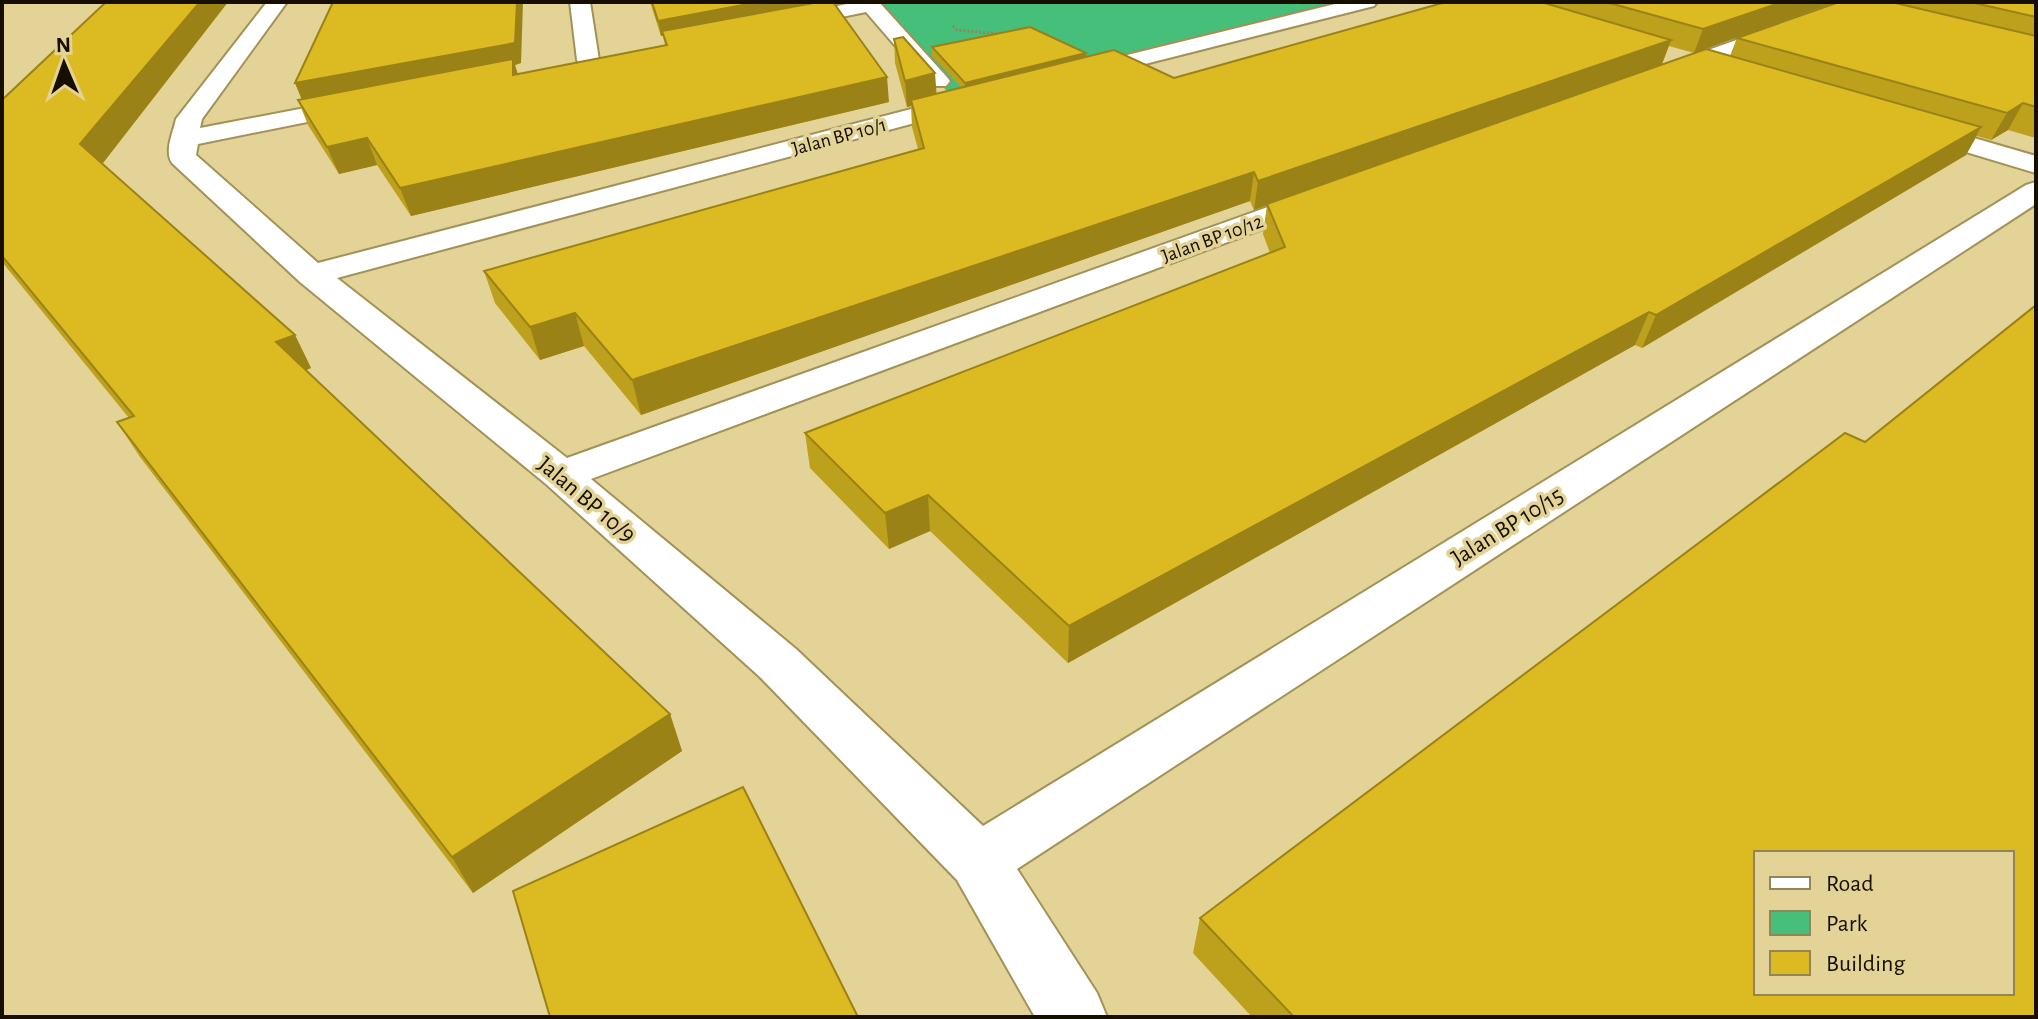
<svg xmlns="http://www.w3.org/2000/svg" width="2038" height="1019" font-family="'Alegreya Sans',sans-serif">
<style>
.green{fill:#46bf7a}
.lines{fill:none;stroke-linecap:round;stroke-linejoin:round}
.street-casing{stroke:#a29258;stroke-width:4}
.path{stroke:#93865b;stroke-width:3;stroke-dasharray:2 2;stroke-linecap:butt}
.street{fill:#fff;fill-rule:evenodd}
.wall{fill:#bda01c}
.shaded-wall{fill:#9a8217}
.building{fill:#dcba21;stroke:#9a8217;stroke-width:2;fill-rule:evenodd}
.labels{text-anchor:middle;stroke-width:7;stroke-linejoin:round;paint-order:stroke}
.far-street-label{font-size:20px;fill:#160f00;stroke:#e3d396}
.street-label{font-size:24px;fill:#160f00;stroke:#e3d396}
</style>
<rect width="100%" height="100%" fill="#e3d396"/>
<!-- green -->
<polygon class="green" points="869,2 1367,2 958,104"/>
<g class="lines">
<defs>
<g id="street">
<path d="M 267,2 L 287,2 L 202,119 L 200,128 L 362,97 L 371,99 L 374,104 L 371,109 L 362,111 L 198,144 L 196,155 L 318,263 L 969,94 L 978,96 L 981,101 L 978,106 L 337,278 L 567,458 L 1310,192 L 1320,189 L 1330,192 L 1335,198 L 1330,204 L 591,479 L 796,649 L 983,826 L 2026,185 L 2036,182 L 2036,204 L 1017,869 L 1097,993 L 1107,1017 L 1035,1017 L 957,880 L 760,677 L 546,484 L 300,282 L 172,163 C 164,151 173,133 176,119 Z"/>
<polygon points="570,2 590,2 599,60 596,65 580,65 577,60"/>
<polygon points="856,2 879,2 946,76 950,81 946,86 930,86 866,12 783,29 773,23 776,19"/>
<polygon points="1343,2 1377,2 1374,6 1078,81 1070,79 1066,74 1070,69"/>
<polygon points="1845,2 1874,2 1871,6 1670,79 1654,79 1650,74 1654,69"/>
<polygon points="1912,120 2036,156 2036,173 1903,133 1899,128 1903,123"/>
</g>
</defs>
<!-- street casing -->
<use href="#street" class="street-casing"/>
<!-- path -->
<polyline class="path" points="953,26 957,30 1001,34"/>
<!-- street -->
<use href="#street" class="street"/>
</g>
<!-- wall -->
<g class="wall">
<polygon points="228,2 102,164 295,335 311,368 306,370 670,714 682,751 473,893 140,457 117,422 129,418 2,262 2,100"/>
<polygon points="650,2 833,2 889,102 411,216 377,165 339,174 308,125 298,100 302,99 295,83 521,63 515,65 518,74 665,45 663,36 661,36"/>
<polygon points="1446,2 1836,2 1694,53 1669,46 1662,64 1730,56 1737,38 1839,2 2036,2 2036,138 2008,130 1991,140 1977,136 1966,155 1642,348 1635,345 1068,663 930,531 889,549 810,468 805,433 1270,253 1263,234 1267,205 1254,210 1250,201 641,415 584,346 540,360 495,303 484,271 918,149 912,127 911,106 907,107 895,63 894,39 936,94 961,87 932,56 932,47 1086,53 1086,57 1174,78"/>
<polygon points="1865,442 2036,1017 1252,1017 1193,953 1200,918"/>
</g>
<!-- shaded-wall -->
<g class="shaded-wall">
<polygon points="200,2 228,2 96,172 80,144"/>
<polygon points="517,2 523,2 521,63 515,65 520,83 304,105 295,83"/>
<polygon points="759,2 822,2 822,5 661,36 658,21"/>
<polygon points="1782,2 1836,2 1694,53 1703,29"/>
<polygon points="1671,40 1662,64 1254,210 1258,181"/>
<polygon points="1086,53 1086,62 965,92 965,83"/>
<polygon points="935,73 937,99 911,100 911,106 907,107 905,81"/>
<polygon points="887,77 889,102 411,216 400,188"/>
<polygon points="2023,103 2008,130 1991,140 2007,113"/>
<polygon points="1981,127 1966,155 1642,348 1656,315"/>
<polygon points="367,138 377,165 339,174 327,147"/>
<polygon points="1254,172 1250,201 641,415 632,380"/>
<polygon points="1649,312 1635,345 1068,663 1069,626"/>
<polygon points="575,313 584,346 540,360 530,327"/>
<polygon points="295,335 311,368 293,375 276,342"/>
<polygon points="928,495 930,531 889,549 885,513"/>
<polygon points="670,714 682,751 473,893 452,857"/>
</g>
<!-- building -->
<g class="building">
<polygon points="106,2 200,2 80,144 295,335 276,342 670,714 452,857 117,422 134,416 2,256 2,100"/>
<polygon points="333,2 517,2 515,43 295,83"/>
<polygon points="652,2 759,2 658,21"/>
<polygon points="819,2 833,2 887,77 400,188 367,138 327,147 298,100 513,59 513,75 667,45 662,31"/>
<polygon points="1446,2 1541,2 1671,40 1258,181 1254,172 632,380 575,313 530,327 484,271 924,148 911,100 1114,50 1174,78"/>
<polygon points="1606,2 1782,2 1703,29"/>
<polygon points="1839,2 1891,2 2036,36 2036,107 2023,103 2007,113 1737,38"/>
<polygon points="1970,2 2036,2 2036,17"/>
<polygon points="1030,27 1086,53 965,83 932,47"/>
<polygon points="903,37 935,73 905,81 894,39"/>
<polygon points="1706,49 1981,127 1656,315 1649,312 1069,626 928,495 885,513 805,433 1285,247 1267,204"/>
<path d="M 2036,305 L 2036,1017 L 1294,1017 L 1200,918 L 1845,433 L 1865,442 ZM 1756,853 L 2012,853 L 2012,993 L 1756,993 Z"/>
<polygon points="743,787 858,1017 550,1017 513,891"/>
</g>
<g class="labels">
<!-- far-street labels -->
<g class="far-street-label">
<text transform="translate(839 136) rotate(-15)" y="7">Jalan BP 10/1</text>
<text transform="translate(1212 238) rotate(-20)" y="7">Jalan BP 10/12</text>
</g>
<!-- street labels -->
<g class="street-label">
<text transform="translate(587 499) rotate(40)" y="8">Jalan BP 10/9</text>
<text transform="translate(1507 526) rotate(-32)" y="8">Jalan BP 10/15</text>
</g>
</g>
<!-- border -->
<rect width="2038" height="1019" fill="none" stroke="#160f00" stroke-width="8"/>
<!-- legend -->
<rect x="1754" y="851" width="260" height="144" fill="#e3d396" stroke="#91855a" stroke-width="2"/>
<rect x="1770" y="877" width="40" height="12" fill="#ffffff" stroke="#91855a" stroke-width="2"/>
<text x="1826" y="891" font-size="24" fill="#160f00">Road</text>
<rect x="1770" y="911" width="40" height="24" fill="#46bf7a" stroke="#91855a" stroke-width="2"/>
<text x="1826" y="931" font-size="24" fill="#160f00">Park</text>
<rect x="1770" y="951" width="40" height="24" fill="#dcba21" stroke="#91855a" stroke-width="2"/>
<text x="1826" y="971" font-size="24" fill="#160f00">Building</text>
<!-- north arrow -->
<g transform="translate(64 64) rotate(358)" stroke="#e3d396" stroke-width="6" paint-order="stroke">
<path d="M0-6L14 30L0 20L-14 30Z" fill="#160f00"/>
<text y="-12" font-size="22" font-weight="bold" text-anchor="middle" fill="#160f00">N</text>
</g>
</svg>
